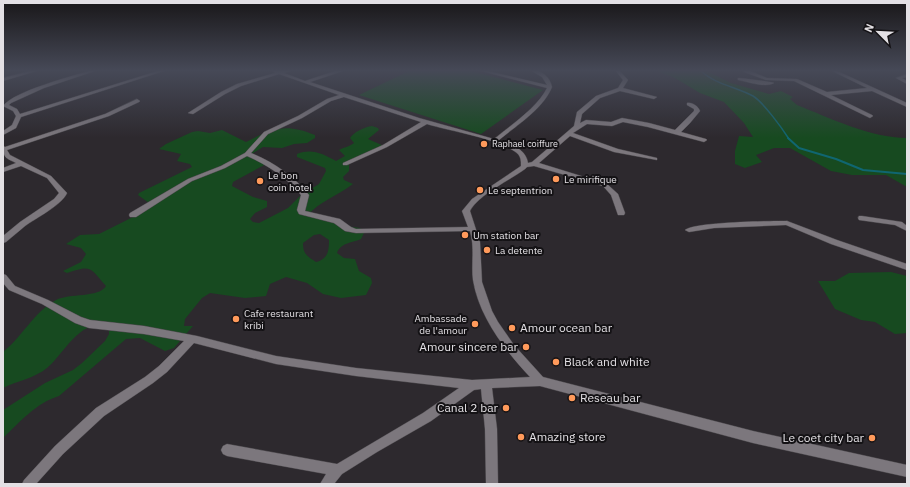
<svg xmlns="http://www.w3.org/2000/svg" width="910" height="487" font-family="'IBM Plex Sans',sans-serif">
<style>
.green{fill:#174a20;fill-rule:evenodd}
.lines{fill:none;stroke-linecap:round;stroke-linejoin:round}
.stream-far1{stroke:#106671;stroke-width:1.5}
.stream{stroke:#106671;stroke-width:2}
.minor-casing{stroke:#4b484c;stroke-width:1}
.minor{fill:#7c777d;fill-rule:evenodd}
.poi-dot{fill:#ff9a5b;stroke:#141215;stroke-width:1.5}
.labels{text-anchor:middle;stroke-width:4;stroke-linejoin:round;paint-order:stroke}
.far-poi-label{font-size:9px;fill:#e3e0e4;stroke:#141215;text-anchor:start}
.poi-label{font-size:10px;fill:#e3e0e4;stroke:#141215;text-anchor:start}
.near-poi-label{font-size:12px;fill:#e3e0e4;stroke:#141215;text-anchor:start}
</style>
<rect width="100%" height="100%" fill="#2d292e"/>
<!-- green -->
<g class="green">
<polygon points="411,70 467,70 543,90 481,134 359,95"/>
<path d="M 655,70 L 705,70 L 731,83 L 769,94 L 781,91 L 793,97 L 790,99 L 797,105 C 830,118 871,138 907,138 L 907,187 L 886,175 L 852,175 L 831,171 L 790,148 L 774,148 L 756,155 L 762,162 L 745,168 L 735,164 L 735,151 L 739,136 L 753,137 L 744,123 L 724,102 L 700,93 L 675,78 Z"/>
<path d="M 372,126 L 378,128 L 379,130 L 368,139 L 384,146 L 349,164 L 349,171 L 343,177 L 344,180 L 353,184 C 337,196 320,201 307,216 L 337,222 L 346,226 L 360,228 L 365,231 L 361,239 C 353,243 341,242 337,253 L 344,258 L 355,259 L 359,271 L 371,278 L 372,283 L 366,295 L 341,298 L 323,294 L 307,283 L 286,277 L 270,284 L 266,296 L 245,298 L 210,293 L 202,298 L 185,319 L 184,326 L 193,326 L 174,348 L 165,351 L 140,338 L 126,339 L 59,396 C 36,403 20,422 3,438 L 3,410 L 45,383 L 73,370 L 82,363 L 105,341 L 109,334 L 109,330 C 84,312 63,355 47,368 C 35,378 17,381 3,388 L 3,352 C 22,337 34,312 56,300 C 69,293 99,298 106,286 C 89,267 92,265 67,273 L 63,271 L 81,262 L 86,254 L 81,248 L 66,244 L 80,235 L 99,234 L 135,216 L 149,203 L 138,195 L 139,193 L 192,167 L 190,164 L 177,161 L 181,154 L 159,149 L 166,144 L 192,132 L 198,131 L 210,133 L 222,130 L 246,142 C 273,128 286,123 315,135 L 315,138 L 307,143 L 294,144 L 282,148 L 263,147 L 253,153 L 255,159 L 266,164 L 233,182 L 232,186 L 253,197 L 267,201 L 267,207 L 255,213 L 250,219 L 253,222 L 259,223 L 288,208 L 301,195 L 319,184 L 326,171 L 325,168 L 297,157 L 297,154 C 312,148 323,154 336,161 L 345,156 L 339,150 C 344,147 349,147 354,143 L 350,138 C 354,132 364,127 372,126 ZM 320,234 L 329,240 C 329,251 328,259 316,262 C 307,256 303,254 303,243 L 314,235 Z"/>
<polygon points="891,272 907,276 907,333 895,334 875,322 861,320 835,309 818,281 835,281 849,273"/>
</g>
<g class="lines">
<!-- stream-far1 -->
<path class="stream-far1" d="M 700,70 C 714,84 736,87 753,96 C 763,102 782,128 789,139"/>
<!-- stream -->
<polyline class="stream" points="788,138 799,148 836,159 863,170 907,174"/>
<defs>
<g id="minor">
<polygon points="34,70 40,70 3,81 3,78"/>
<path d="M 92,70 L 98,70 L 44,88 L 11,103 L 9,105 L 17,109 L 20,114 L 161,70 L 167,70 L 21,117 L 16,128 L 3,135 L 3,131 L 12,125 L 16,116 L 13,111 L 3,106 C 14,91 73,76 92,70 Z"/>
<path d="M 271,70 L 276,70 L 280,71 L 291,70 L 291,71 L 284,73 L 305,81 L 338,70 L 343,70 L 343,71 L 310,82 L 419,118 L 494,139 C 511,125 538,107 547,88 L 477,70 L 483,70 L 547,85 L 542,77 L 530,70 C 540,69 550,76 552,87 C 543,109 517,125 499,140 C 511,144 526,149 528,163 L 532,162 L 574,126 L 577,112 L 596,96 L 618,88 L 623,80 L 615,70 L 619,70 L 628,80 L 623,88 L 657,97 L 654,99 L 620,91 L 600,98 L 582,114 L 580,123 L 586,120 L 611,122 L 622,118 L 649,123 L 675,130 L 694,111 L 694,109 L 687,105 L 687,103 C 692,102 698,106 700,111 L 690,123 L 681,132 L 706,139 L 707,140 L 704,142 L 648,127 L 623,122 L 612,126 L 587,124 L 573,133 L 618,149 L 657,158 L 657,160 L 614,152 L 570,136 L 539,163 L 607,184 L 618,194 L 625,213 L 624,215 L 618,215 L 611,195 L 603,186 L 534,166 L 527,167 L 525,169 C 510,180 478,195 470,211 L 480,242 L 482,282 L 492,311 L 498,322 L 514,345 L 543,377 L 753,431 L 907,465 L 907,477 L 753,443 L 540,386 L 492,388 L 497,429 L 498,484 L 486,484 L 485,429 L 481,389 L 474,390 L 431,421 L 377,452 L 342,474 L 334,484 L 320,484 L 326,474 L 227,456 L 223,454 L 221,450 L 223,446 L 227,444 L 337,464 L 423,413 L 459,388 L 356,376 L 276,364 L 194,343 L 167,372 L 153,383 L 104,416 L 63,454 L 36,484 L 22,484 L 24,480 L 55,446 L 96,408 L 145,377 L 159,366 L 184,341 L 144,334 L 89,328 L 75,323 L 42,304 L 9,290 L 3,283 L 3,274 L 6,275 L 15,286 L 48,300 L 81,317 L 90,320 L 144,326 L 197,336 L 276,356 L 356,368 L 472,380 L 530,377 C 505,350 479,317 473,280 C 471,264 475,248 470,231 L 356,233 L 345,231 L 334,223 L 299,214 L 297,210 L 301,195 C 287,178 268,165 247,156 L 225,168 L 192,181 L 136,217 L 130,217 L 129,215 L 130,213 L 188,179 L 221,166 L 245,153 L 264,132 L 298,116 L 327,99 L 339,95 L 279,74 L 241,86 L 225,94 L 193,114 L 188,113 L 221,92 L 237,84 L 275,73 ZM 344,97 L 421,122 L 383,145 L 343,163 L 343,165 L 347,165 L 387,147 L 427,124 C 449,131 502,139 518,154 C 521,158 521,161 521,166 L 472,199 L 462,211 L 468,227 L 356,229 L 351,227 L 340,219 L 305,211 L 309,195 C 294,176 273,162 251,153 L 268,134 L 302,118 L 331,101 Z"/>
<polygon points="744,70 748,70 767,78 797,79 827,92 867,88 830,70 835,70 907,103 907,107 872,91 831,95 872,115 873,116 870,118 794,81 766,80 744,72"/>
<polygon points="907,74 907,77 902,78 907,81 907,84 896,78"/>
<path d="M 738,78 C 742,78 773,82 774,83 C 765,88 749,82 738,80 Z"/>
<path d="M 137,99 L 140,101 L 139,102 L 109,116 L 7,150 L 10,155 L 51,176 L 67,193 C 62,205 36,218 25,226 C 19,231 12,237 6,242 L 3,243 L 3,236 L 20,222 L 54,199 L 59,193 L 47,178 L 21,166 L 3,172 L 3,168 L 16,163 C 6,158 3,158 3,146 L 5,147 L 105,114 Z"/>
<polygon points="859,216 862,216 902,222 907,226 907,231 895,225 859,220 858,218"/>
<path d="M 787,221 L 837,240 L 907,264 L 907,270 L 831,244 L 786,225 L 714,228 L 689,232 L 685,230 C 694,222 770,221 787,221 Z"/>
</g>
</defs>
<!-- minor casing -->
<use href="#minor" class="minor-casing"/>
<!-- minor -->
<use href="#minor" class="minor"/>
</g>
<!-- sky -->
<linearGradient id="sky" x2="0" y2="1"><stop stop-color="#191719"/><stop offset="0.51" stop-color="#464957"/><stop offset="1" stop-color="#464957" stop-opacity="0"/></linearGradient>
<rect width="910" height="138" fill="url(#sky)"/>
<!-- markers -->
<g class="poi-dot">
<circle cx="484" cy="144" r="4"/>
<circle cx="556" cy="179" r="4"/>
<circle cx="260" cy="181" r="4"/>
<circle cx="480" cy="190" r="4"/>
<circle cx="465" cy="235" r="4"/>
<circle cx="487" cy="250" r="4"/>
<circle cx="236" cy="319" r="4"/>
<circle cx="475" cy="324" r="4"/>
<circle cx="512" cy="328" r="4"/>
<circle cx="526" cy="347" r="4"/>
<circle cx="556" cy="362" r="4"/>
<circle cx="572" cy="398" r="4"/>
<circle cx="506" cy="408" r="4"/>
<circle cx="521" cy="437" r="4"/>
<circle cx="872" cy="438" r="4"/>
</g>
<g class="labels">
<!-- far-poi labels -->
<g class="far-poi-label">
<text x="492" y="147">Raphael coiffure</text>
</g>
<!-- poi labels -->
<g class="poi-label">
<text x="268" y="179">Le bon<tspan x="268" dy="12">coin hotel</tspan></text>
<text x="564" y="183">Le mirifique</text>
<text x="488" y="194">Le septentrion</text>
<text x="473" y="239">Um station bar</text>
<text x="495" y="254">La detente</text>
<text x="244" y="317">Cafe restaurant<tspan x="244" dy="12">kribi</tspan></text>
<text x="467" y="322" text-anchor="end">Ambassade<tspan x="467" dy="12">de l'amour</tspan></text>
</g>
<!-- near-poi labels -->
<g class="near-poi-label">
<text x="520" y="332">Amour ocean bar</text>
<text x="518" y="351" text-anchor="end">Amour sincere bar</text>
<text x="564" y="366">Black and white</text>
<text x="580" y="402">Reseau bar</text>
<text x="498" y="412" text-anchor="end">Canal 2 bar</text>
<text x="529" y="441">Amazing store</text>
<text x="864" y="442" text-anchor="end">Le coet city bar</text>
</g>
</g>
<!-- border -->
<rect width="910" height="487" fill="none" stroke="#e3e0e4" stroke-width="8"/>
<!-- north arrow -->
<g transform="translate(878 32) rotate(294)" stroke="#141215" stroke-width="3" paint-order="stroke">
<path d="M0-3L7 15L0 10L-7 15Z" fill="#e3e0e4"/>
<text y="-6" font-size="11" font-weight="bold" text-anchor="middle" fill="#e3e0e4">N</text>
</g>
</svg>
